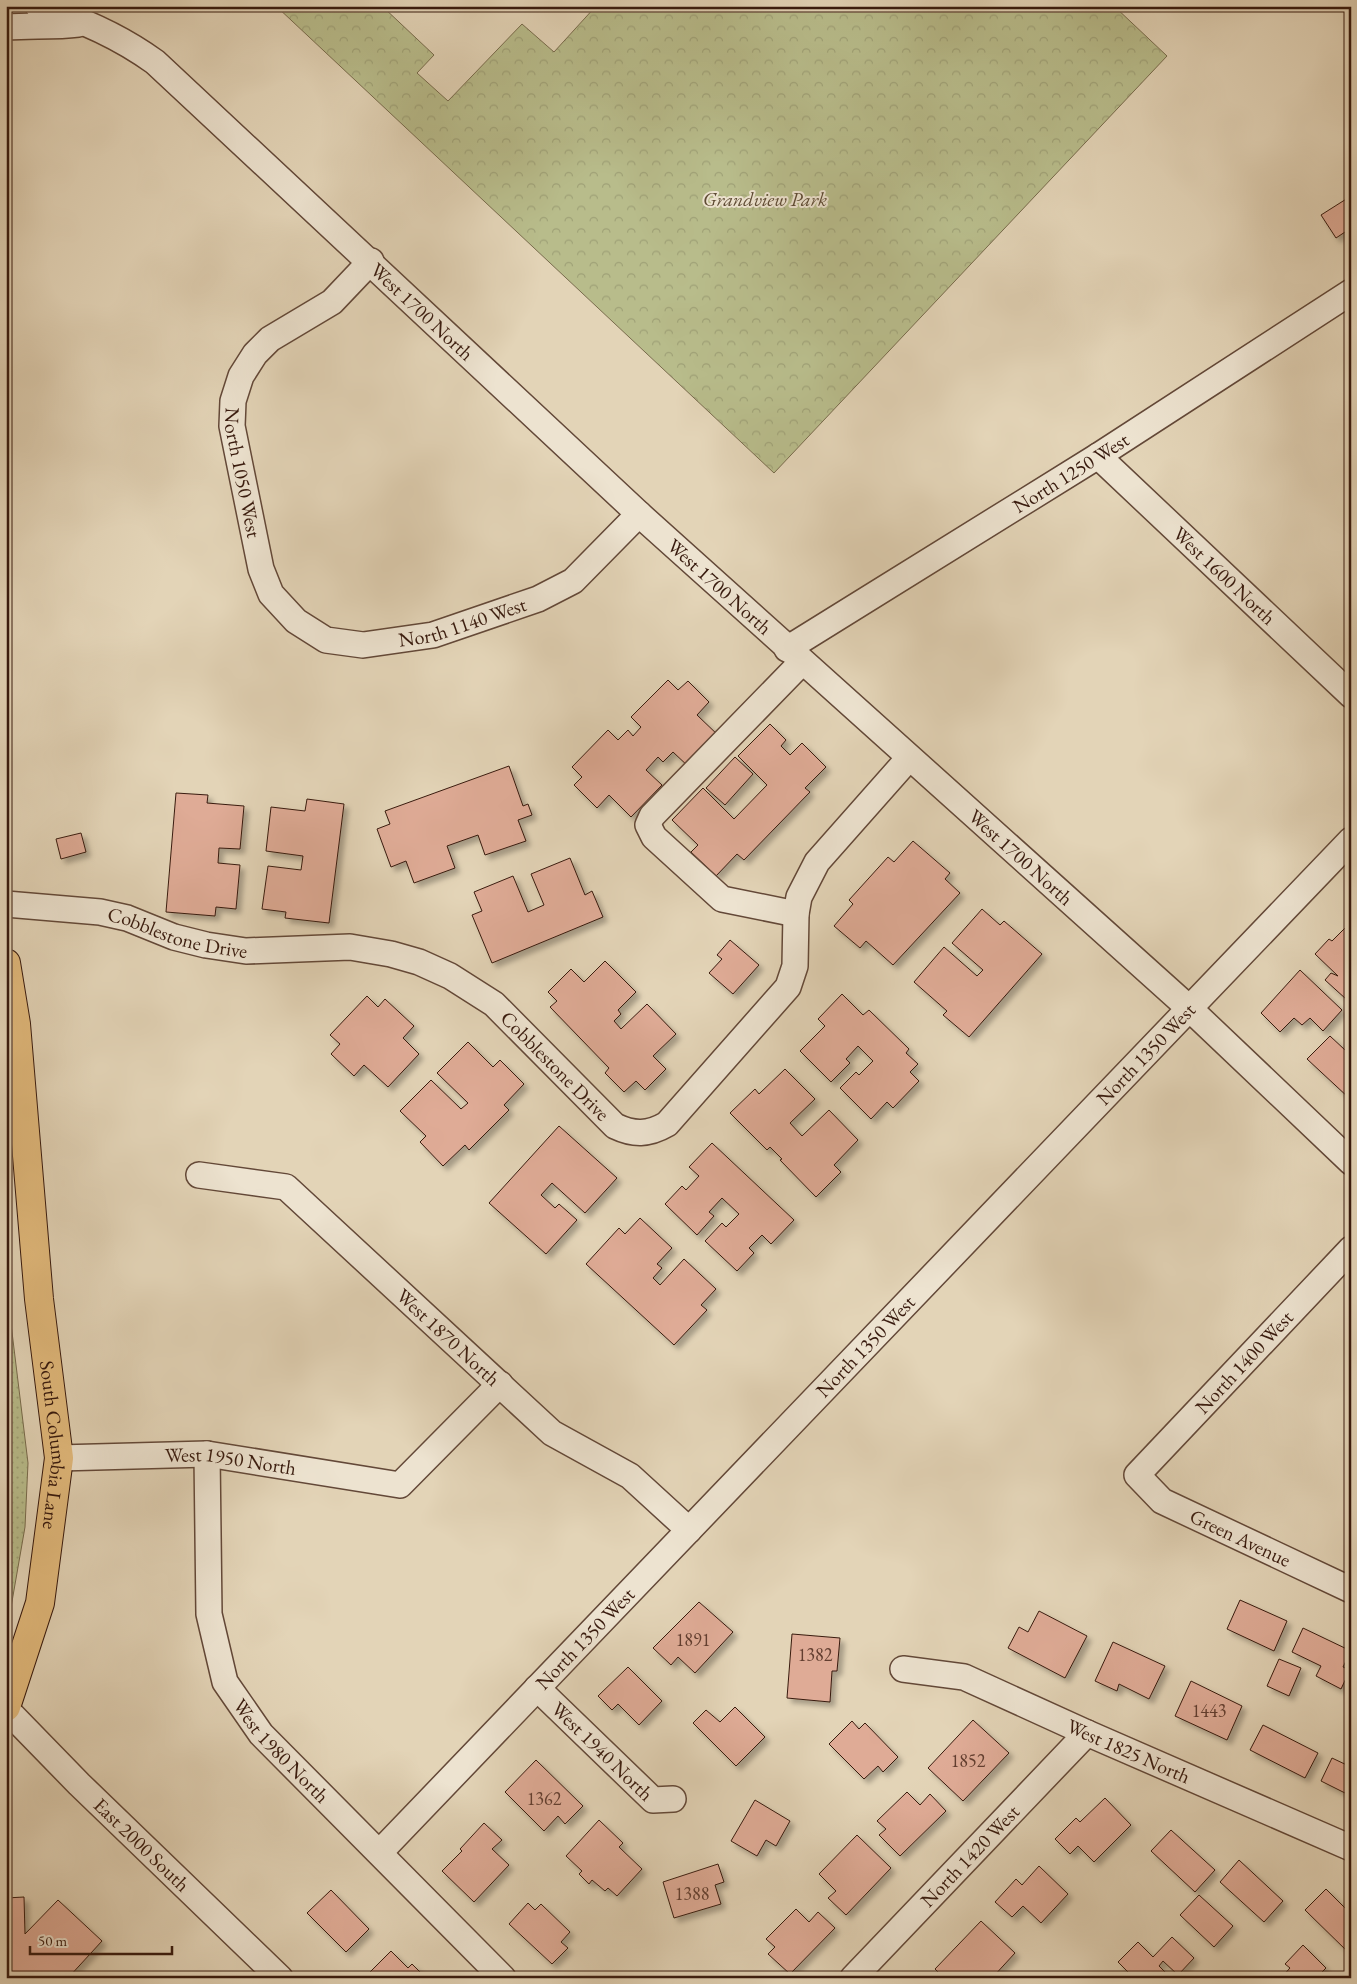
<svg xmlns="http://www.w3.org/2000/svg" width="1357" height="1984" font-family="'EB Garamond',serif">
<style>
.grass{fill:url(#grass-dots);stroke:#786b4c}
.park{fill:url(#park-crowns);stroke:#786b4c}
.building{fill:#dfab96;stroke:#381a0e;filter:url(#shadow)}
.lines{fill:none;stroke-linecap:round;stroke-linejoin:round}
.minor-casing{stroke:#634838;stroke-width:28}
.major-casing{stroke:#381a0e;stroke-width:30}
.minor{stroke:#ede3d0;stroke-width:25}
.major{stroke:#e2ba7c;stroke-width:28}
.labels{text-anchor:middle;stroke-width:4;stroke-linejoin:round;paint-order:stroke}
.number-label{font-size:18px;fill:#623e30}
.park-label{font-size:20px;font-style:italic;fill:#5e4b34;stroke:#ede3d0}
.street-label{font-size:20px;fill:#381a0e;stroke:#ede3d0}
</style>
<defs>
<pattern id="grass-dots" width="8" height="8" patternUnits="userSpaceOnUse" patternTransform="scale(1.25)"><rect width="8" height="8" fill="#b8bc8b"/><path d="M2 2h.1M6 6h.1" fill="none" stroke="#9fa177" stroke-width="1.8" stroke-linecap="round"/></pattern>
<pattern id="park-crowns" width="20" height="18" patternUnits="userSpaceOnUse" patternTransform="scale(1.25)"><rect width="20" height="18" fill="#b8bc8b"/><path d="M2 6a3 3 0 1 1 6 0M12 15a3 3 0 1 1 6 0" fill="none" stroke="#9fa177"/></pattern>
<filter id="shadow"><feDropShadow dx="4.5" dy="4.5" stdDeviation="2.5" flood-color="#0004"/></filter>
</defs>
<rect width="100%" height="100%" fill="#e3d4b7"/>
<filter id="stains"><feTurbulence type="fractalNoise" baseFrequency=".004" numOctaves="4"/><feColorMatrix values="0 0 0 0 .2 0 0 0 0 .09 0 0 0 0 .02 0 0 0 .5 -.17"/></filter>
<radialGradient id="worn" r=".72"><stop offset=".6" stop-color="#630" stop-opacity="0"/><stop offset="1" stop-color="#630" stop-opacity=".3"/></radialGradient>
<!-- grass -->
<polygon class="grass" points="11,1324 28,1463 25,1527 6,1636 6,1325"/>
<!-- park -->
<polygon class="park" points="276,6 382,6 434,55 417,73 448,101 522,24 554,52 596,6 1114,6 1167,56 774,473"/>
<!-- building -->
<g class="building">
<polygon points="1351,196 1351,228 1336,238 1321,215"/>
<polygon points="668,680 678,690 688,681 709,702 697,715 720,737 690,768 673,752 663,762 658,757 646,770 662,785 631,817 609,795 597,808 574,785 582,777 572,767 608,730 618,740 628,730 633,736 641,727 631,717"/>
<polygon points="770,724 786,740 781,746 790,755 802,743 826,767 805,788 810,792 744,860 737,854 716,876 691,852 698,845 672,820 703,788 734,819 767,785 738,756"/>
<polygon points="735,757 753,774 725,805 706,788"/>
<polygon points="509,766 523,806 528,804 532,815 518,820 526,841 485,855 478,835 447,846 455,868 414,883 406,861 391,867 377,829 390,824 385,811"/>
<polygon points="176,793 208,795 207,803 244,806 240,849 219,848 218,863 240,865 236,909 216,907 215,916 166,912"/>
<polygon points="307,799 344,804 329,923 285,918 286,912 262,909 268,866 301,870 303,856 266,851 271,807 305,811"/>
<polygon points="81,833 86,852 61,859 56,839"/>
<polygon points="913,841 950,873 945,879 960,893 893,965 866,941 860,948 834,926 853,904 849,900 888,857 894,862"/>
<polygon points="570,858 585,895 592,891 603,917 492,963 472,915 482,911 474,892 513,876 528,912 544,905 531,874"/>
<polygon points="982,909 1000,925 1004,921 1042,954 969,1037 943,1015 947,1011 914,982 944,947 977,976 983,970 952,943"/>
<polygon points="1346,927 1351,932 1351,994 1346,999 1325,980 1331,973 1338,976 1315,954 1329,939 1332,941"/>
<polygon points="730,940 759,965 733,994 709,973 722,959 717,955"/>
<polygon points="605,961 636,992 618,1010 621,1014 614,1021 621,1029 647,1004 676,1034 653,1056 666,1069 645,1090 636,1081 624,1092 605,1073 609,1068 550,1007 557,1001 548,992 571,969 584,982"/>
<polygon points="1300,970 1342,1010 1323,1031 1310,1018 1302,1025 1294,1018 1280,1032 1261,1013"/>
<polygon points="842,994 863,1015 869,1010 909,1049 906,1053 918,1064 910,1072 919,1081 893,1108 887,1102 871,1119 840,1088 856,1072 859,1075 873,1061 858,1046 846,1059 850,1063 831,1082 800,1051 825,1026 818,1019"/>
<polygon points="367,996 378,1007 385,999 414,1026 403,1038 419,1054 388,1087 364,1065 354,1076 331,1054 340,1044 330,1035"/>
<polygon points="1330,1036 1345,1050 1351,1045 1351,1096 1349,1098 1307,1059"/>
<polygon points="468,1042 493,1067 500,1060 524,1084 504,1105 509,1110 469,1150 465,1145 443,1166 420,1142 426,1136 400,1111 431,1080 461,1109 468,1103 437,1073"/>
<polygon points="785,1069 815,1099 790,1123 802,1136 829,1110 858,1140 834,1165 841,1172 816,1197 780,1160 782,1159 770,1147 767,1150 730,1113 755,1089 759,1094"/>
<polygon points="559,1126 617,1178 585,1213 552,1183 541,1195 555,1208 559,1204 577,1220 546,1254 489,1203"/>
<polygon points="712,1143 794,1220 771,1244 762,1235 749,1248 754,1253 737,1271 705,1241 722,1223 726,1227 739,1214 722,1198 709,1212 714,1216 697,1235 665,1204 682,1186 686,1190 699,1176 689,1167"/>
<polygon points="640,1218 672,1248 657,1264 662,1268 653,1278 660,1285 684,1259 716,1289 701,1305 707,1310 674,1345 586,1264 619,1228 625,1234"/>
<polygon points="1240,1600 1287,1621 1274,1651 1227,1629"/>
<polygon points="699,1602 733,1632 695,1673 678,1657 671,1665 653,1648"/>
<polygon points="1039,1611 1087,1636 1065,1678 1008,1648 1019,1627 1028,1632"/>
<polygon points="1303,1628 1351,1651 1343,1667 1350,1670 1341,1689 1316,1676 1321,1666 1292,1652"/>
<polygon points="792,1634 840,1638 837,1671 832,1671 830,1702 787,1698"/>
<polygon points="1113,1642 1165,1666 1149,1699 1119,1684 1117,1691 1095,1681"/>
<polygon points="1279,1659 1301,1668 1289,1696 1267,1686"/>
<polygon points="628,1667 662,1701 639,1725 618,1704 612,1710 598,1696"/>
<polygon points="1191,1681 1242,1706 1227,1740 1175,1716"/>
<polygon points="735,1707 765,1737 736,1766 693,1723 706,1710 720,1722"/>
<polygon points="973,1720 1009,1753 963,1801 928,1768"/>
<polygon points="852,1721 859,1729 865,1723 898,1757 883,1772 878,1766 864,1779 829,1744"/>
<polygon points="1263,1725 1318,1753 1305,1778 1250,1750"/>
<polygon points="1332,1758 1351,1767 1351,1796 1321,1781"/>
<polygon points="536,1760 583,1806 565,1824 558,1816 544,1831 505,1792"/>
<polygon points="907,1792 920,1805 930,1794 946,1811 900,1856 879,1835 886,1829 877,1821"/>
<polygon points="1105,1798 1131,1825 1094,1862 1078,1846 1070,1854 1055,1839 1076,1818 1080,1822"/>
<polygon points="755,1800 790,1821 776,1846 766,1840 757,1856 731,1841"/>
<polygon points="599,1820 623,1843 619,1847 642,1869 617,1896 608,1888 605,1891 592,1880 589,1884 579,1874 582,1871 566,1856"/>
<polygon points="484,1823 502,1840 492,1849 509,1865 474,1902 442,1871 462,1851 460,1849"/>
<polygon points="1171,1830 1215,1870 1195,1892 1151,1851"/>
<polygon points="857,1835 891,1868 846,1915 828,1898 836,1891 819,1874"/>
<polygon points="1239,1860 1283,1901 1264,1922 1220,1882"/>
<polygon points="718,1864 724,1882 715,1885 721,1904 674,1918 663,1882"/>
<polygon points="1039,1866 1068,1894 1041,1923 1023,1906 1012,1917 995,1902 1016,1879 1022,1885"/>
<polygon points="1326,1889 1351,1914 1351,1951 1349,1953 1305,1910"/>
<polygon points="331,1890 369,1929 346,1952 307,1913"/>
<polygon points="1199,1895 1233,1926 1214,1947 1180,1915"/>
<polygon points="24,1897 25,1934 58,1900 102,1941 68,1978 6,1978 6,1898"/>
<polygon points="528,1903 535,1910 541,1904 570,1932 561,1942 568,1948 552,1964 509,1924"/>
<polygon points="796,1909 809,1922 818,1912 835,1928 790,1974 768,1954 775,1947 766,1939"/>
<polygon points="981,1921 1015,1953 992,1978 944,1978 935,1969"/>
<polygon points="1172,1937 1194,1958 1178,1975 1163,1961 1159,1966 1168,1975 1165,1978 1134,1978 1118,1962 1138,1942 1153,1957"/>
<polygon points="1303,1945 1326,1968 1316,1978 1281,1978 1290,1968 1285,1964"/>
<polygon points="391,1951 408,1968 412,1964 426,1978 368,1978 366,1976"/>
</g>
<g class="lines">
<defs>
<g id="minor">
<path id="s1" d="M 38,6 C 81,19 119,36 155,62 L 639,514 L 1190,1009 L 1351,1162"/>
<path d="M 6,27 C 30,25 54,27 78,24"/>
<path id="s2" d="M 371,261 L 332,302 L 270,339 L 255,354 L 241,376 L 233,401 L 232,426 L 261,569 L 271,594 L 296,621 L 326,640 L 363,645 L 433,635 L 538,599 L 573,581 L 639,514"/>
<path id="s3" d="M 1098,456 L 1351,695"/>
<path id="s4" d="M 787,649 L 1098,456 L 1351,292"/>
<path id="s5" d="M 6,904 L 100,912 L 127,918 L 174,937 L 206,945 L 246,951 L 350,947 L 391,954 L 419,962 L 450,976 L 494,1004 L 615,1126 C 634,1135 648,1135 667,1124 L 788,987 L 795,966 L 796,914 L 799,897 L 817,862 L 909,758"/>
<polyline points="796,914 722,899 654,837 648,825 652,816 802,662"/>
<path id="s6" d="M 199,1175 L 286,1187 L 552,1433 L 630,1476 L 689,1530"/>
<path id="s7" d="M 1351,1249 L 1137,1475 L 1162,1501 L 1351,1590"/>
<path id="s8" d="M 207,1454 L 209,1614 L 225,1682 L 261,1734 L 503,1978"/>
<path id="s9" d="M 59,1458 L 207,1454 L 400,1485 L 500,1384"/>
<path id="s10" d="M 903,1669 L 964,1677 L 1087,1733 L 1351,1848"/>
<path id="s11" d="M 537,1688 L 653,1800 L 673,1799"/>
<path id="s12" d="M 6,1709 L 79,1784 L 280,1978"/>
<path id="s13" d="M 380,1852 L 1351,840"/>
<path id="s14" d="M 853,1978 L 1087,1733"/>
</g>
<g id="major">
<path id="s15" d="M 6,963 L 16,1024 L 39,1299 L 59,1458 L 40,1603 L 6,1707"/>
</g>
</defs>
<!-- minor casing -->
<use href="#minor" class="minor-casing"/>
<!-- major casing -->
<use href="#major" class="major-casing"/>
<!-- minor -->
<use href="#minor" class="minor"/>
<!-- major -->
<use href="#major" class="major"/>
</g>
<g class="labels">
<!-- number labels -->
<g class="number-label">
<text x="693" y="1646">1891</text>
<text x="815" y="1661">1382</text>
<text x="1209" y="1717">1443</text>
<text x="968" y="1767">1852</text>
<text x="544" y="1805">1362</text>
<text x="692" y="1900">1388</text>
</g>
<!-- park labels -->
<g class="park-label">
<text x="765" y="206">Grandview Park</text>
</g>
<!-- street labels -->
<g class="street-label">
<text dy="7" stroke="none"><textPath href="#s1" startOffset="496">West 1700 North</textPath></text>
<text dy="7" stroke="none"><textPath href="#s4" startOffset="334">North 1250 West</textPath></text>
<text dy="7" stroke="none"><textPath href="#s2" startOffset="275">North 1050 West</textPath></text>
<text dy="7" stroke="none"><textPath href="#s3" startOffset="174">West 1600 North</textPath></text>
<text dy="7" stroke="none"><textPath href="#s1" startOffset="901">West 1700 North</textPath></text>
<text dy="7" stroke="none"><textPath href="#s2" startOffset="612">North 1140 West</textPath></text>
<text dy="7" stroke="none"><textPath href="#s1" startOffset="1306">West 1700 North</textPath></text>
<text dy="7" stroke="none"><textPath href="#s5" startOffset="175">Cobblestone Drive</textPath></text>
<text dy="7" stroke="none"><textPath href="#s13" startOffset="1106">North 1350 West</textPath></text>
<text dy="7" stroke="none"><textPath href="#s5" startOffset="594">Cobblestone Drive</textPath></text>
<text dy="7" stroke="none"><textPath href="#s6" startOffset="309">West 1870 North</textPath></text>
<text dy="7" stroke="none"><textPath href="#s13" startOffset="701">North 1350 West</textPath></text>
<text transform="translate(1244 1362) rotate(-47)" y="7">North 1400 West</text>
<text dy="7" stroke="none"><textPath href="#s15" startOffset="485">South Columbia Lane</textPath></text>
<text dy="7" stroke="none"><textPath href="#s9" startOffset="172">West 1950 North</textPath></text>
<text dy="7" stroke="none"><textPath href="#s7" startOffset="434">Green Avenue</textPath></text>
<text dy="7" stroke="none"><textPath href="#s13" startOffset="296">North 1350 West</textPath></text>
<text dy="7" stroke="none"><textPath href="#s8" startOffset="319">West 1980 North</textPath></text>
<text dy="7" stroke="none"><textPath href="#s11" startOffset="91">West 1940 North</textPath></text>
<text dy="7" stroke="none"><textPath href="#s10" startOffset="242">West 1825 North</textPath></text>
<text dy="7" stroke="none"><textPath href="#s12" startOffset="192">East 2000 South</textPath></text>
<text dy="7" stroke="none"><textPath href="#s14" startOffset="169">North 1420 West</textPath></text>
</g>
</g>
<!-- margin -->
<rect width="1357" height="1984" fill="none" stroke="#e3d4b7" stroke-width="25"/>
<rect x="8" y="8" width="1342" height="1969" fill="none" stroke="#381a0e" stroke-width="2.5"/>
<rect x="12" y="12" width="1332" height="1959" fill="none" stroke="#381a0e"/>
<!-- scale -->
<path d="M30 1946v8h142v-8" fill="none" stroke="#381a0e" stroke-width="2.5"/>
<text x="38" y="1946" font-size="15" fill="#381a0e" stroke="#ede3d0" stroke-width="4" paint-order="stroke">50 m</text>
<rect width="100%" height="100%" filter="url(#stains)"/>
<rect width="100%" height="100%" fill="url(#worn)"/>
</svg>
